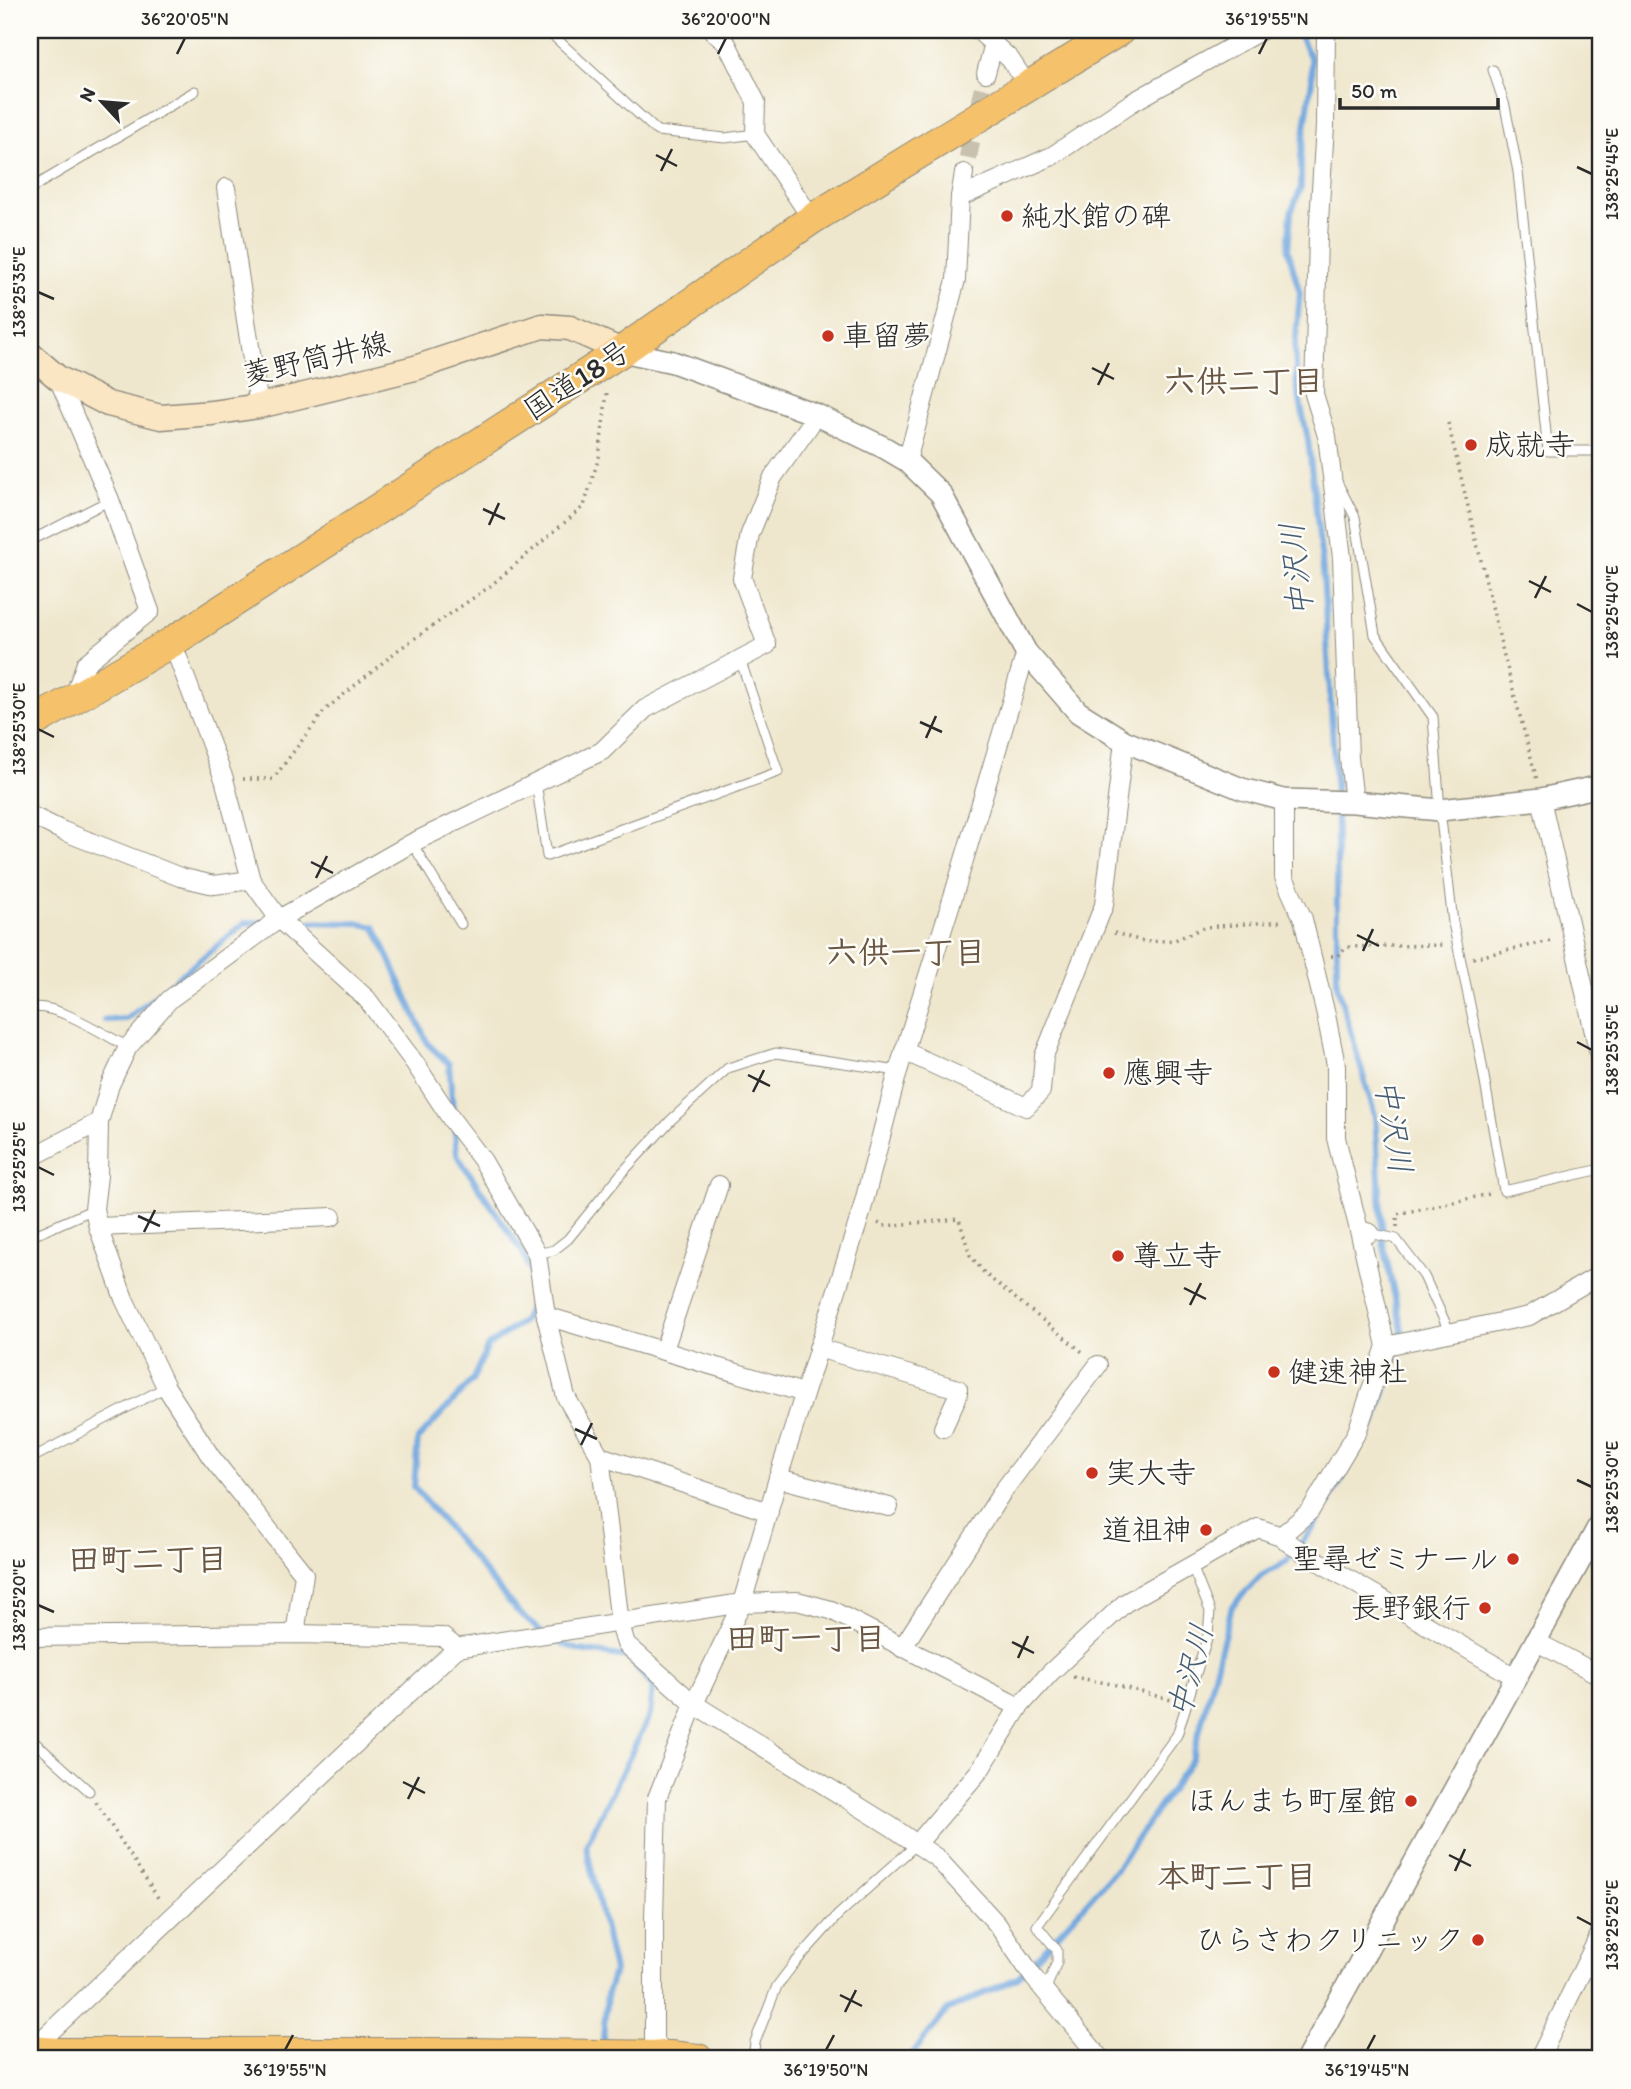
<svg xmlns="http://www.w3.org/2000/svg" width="1631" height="2089" font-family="Itim,'Klee One',sans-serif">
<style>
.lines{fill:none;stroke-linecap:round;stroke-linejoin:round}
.stream{stroke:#72a7df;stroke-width:6}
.minor-tunnel{stroke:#c8c1ad;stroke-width:18;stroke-dasharray:18 9;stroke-linecap:butt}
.service-casing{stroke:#8d897c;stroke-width:11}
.minor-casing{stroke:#8d897c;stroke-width:20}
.tertiary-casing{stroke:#8d897c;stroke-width:24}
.secondary-casing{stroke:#8d897c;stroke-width:27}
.trunk-casing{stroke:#8d897c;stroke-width:32}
.path{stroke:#8d897c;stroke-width:3.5;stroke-dasharray:2 5;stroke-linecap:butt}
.service{stroke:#fff;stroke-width:9}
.minor{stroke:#fff;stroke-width:18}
.tertiary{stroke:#fff;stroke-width:21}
.secondary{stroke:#fbe6c4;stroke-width:24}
.trunk{stroke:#f5c16b;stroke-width:30}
.ticks{fill:none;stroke:#2b2b2b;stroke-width:2.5}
.poi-dot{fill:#c8321e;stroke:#fdfcf7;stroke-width:2.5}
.labels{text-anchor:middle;stroke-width:5;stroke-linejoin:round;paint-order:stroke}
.poi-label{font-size:30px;fill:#2b2b2b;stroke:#fdfcf7;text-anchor:start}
.street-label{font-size:30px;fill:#2b2b2b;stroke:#fdfcf7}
.neighbourhood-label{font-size:32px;font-weight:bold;fill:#685542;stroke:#fdfcf7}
.water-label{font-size:32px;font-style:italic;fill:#475d73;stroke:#fdfcf7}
.neatline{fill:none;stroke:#2b2b2b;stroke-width:2.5}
.ticks-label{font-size:18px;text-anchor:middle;fill:#2b2b2b}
</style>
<rect width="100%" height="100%" fill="#fdfcf7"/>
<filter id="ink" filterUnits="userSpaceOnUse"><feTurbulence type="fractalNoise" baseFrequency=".0143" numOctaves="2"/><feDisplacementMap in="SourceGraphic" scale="14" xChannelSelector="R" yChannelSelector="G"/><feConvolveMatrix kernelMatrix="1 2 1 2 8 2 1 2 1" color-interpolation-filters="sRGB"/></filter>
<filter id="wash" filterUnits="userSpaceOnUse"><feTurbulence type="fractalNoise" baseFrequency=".00686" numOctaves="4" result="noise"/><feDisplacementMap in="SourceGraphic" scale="28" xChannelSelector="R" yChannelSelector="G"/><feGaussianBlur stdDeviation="1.57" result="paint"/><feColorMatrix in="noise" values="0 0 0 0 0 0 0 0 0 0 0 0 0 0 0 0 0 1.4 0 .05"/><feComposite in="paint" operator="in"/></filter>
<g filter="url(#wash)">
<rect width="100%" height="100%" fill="#efe7cd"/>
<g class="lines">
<!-- stream -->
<g class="stream">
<polyline points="290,922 356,923 375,927 428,1044 449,1064 453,1111"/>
<polyline points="105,1020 127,1019 245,923 265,922"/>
<polyline points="455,1132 457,1155 524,1254 530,1271 533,1300 523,1321 488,1346 472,1381 418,1439 414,1487 516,1610 541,1632"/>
<polyline points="550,1639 579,1650 628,1657 653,1687 650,1715 586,1845 614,1971 607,1994 603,2038"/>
<polyline points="908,2059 948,2010 1017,1978 1042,1952 1115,1871 1192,1759 1232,1606 1261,1576 1286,1562 1314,1527 1374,1424 1390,1376 1402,1330 1383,1242 1375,1116 1337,985 1337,814 1323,571 1308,440 1297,386 1295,349 1300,293 1288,250 1291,213 1301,187 1301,156 1312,80 1311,59 1301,38 1299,30"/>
</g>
</g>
</g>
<g filter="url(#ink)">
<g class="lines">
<!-- minor-tunnel -->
<polyline class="minor-tunnel" points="962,185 986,73"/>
<defs>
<g id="service">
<polyline points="547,30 657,131 725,138 755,134"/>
<polyline points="1493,70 1505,106 1518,172 1548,451 1601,451"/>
<polyline points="30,189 195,91"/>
<polyline points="1337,482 1355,517 1375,635 1433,717 1440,810 1453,923 1479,1048 1504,1191 1601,1169"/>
<polyline points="30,541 110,500"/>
<polyline points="536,782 547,856 778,772 740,659"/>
<polyline points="412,843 461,924"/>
<path d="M 30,1008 C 56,1002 104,1035 128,1047"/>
<polyline points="1370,1233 1396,1239 1424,1276 1450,1333"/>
<polyline points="30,1237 94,1209"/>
<polyline points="537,1254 554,1250 568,1239 620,1175 671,1120 728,1068 776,1053 898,1071"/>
<polyline points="30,1459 166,1387"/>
<polyline points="30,1738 89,1791"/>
<polyline points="1045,1991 1057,1962 1057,1950 1037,1926 1177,1735 1208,1635 1210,1611 1192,1566"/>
<polyline points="753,2059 755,2042 777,1986 793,1965 838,1915 917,1844"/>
</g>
<g id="minor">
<polyline points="712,30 727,44 756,102 755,134 812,219"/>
<polyline points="978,30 1010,59 1028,86"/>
<polyline points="1326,30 1325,126 1318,237 1314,394 1327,436 1342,558 1349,758 1354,802"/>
<polyline points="986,73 994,43"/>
<polyline points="226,188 259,406"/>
<polyline points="960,197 1052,156 1131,103 1262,30"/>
<polyline points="58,378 110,500 150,611 86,663 73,699"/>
<polyline points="907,461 956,280 960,197 964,173"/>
<polyline points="172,642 224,779 251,880 279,919 367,999 414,1062 452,1120 483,1161 537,1254 546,1316 566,1397 600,1456 620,1624 626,1644 694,1704 892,1827 937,1858 997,1924 1034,1978 1101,2059"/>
<polyline points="1541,799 1601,1063"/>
<polyline points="1284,800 1284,877 1303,919 1326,1015 1336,1065 1336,1138 1359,1230 1370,1233"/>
<polyline points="30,815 63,831 180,877 214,885 251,880"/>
<polyline points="904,1051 1026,1107 1041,1091 1044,1056 1104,905 1124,741"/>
<polyline points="30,1158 99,1122"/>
<polyline points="98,1227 332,1217"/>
<polyline points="546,1316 804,1393"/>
<polyline points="1386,1346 1529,1316 1601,1274"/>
<polyline points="818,1348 958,1389 958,1395 943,1428"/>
<polyline points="664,1350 719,1185"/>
<polyline points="600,1456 769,1512"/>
<polyline points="778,1478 889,1507"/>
<polyline points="1281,1536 1310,1511 1357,1432 1386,1346 1359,1230"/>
<polyline points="295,1634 304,1574 211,1457 166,1387 124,1299 98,1227 94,1209 98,1176 99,1122 110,1085 128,1047 170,999 279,919 412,843 602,751 645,709 767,645 742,578 750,534 773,477 817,415"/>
<polyline points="30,1637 295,1634 443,1637 457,1648"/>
<polyline points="1535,1641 1601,1676"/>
<polyline points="902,1648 1003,1491 1098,1365"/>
<polyline points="917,1844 980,1770 1019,1707 1050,1673 1125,1603 1258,1528 1281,1536 1290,1544 1316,1560 1515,1677"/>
<polyline points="30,2051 457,1648 742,1603 797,1601 831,1610 1019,1707"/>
<polyline points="671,2057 654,2042 654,1920 657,1798 694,1704 742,1603 778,1478 861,1213 898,1071 956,887 1026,652"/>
<polyline points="1539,2059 1601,1932"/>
</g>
<g id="tertiary">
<polyline points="622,351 673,362 817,415 885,448 907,461 941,494 1026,652 1078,712 1124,741 1242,789 1284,800 1354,802 1440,810 1541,799 1601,786"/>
<polyline points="1307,2059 1601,1522"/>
</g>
<polyline id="secondary" points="30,354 58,378 108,404 161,417 212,413 259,406 415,368 542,326 570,328 622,351"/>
<g id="trunk">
<polyline points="30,724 172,642 622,351 812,219 1120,30"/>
<polyline points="30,2051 58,2053 474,2053 670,2056 698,2059"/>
</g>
</defs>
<!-- service casing -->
<use href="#service" class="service-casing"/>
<!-- minor casing -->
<use href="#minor" class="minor-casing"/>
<!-- tertiary casing -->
<use href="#tertiary" class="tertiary-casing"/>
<!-- secondary casing -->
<use href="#secondary" class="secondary-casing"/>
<!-- trunk casing -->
<use href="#trunk" class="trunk-casing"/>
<!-- path -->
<g class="path">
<polyline points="1448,423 1503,652 1537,780"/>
<polyline points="243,779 273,779 325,710 398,650 489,587 584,506 599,457 607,392"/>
<polyline points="1114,933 1146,942 1175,940 1205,927 1284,921"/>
<polyline points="1331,956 1337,956 1346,947 1442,945"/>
<polyline points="1473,958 1555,940"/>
<polyline points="878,1223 884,1226 959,1219 970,1255 985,1274 1085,1354"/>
<polyline points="1397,1227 1397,1214 1490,1194"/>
<polyline points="1073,1677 1112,1684 1175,1701"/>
<polyline points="96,1802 160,1901"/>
</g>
<!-- service -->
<use href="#service" class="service"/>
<!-- minor -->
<use href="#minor" class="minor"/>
<!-- tertiary -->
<use href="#tertiary" class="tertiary"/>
<!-- secondary -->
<use href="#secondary" class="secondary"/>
<!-- trunk -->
<use href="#trunk" class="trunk"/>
</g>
</g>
<!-- ticks -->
<path class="ticks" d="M 177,54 L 185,38M 718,54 L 726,38M 1259,54 L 1267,38M 656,155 L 677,166M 1577,167 L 1592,174M 661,171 L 672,149M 38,292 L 54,299M 1092,368 L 1114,379M 1098,385 L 1109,363M 483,509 L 505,519M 489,525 L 499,503M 1529,581 L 1551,592M 1535,598 L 1546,576M 1577,604 L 1592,612M 920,722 L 942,732M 38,729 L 54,737M 926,738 L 936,716M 311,862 L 333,873M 316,878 L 327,856M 1357,935 L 1379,946M 1363,951 L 1373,929M 1577,1042 L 1592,1050M 748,1075 L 770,1086M 753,1092 L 764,1070M 38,1167 L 54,1175M 138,1216 L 160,1226M 144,1232 L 155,1210M 1184,1288 L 1206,1299M 1190,1305 L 1201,1283M 575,1429 L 597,1439M 581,1445 L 592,1423M 1577,1480 L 1592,1487M 38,1605 L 54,1612M 1012,1642 L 1034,1653M 1018,1658 L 1028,1636M 403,1782 L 425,1793M 408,1799 L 419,1777M 1449,1855 L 1471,1866M 1455,1871 L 1465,1849M 1577,1917 L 1592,1925M 840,1995 L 862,2006M 845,2012 L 856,1990M 285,2050 L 293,2035M 826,2050 L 834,2035M 1367,2050 L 1375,2035"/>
<!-- markers -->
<g class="poi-dot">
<circle cx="1007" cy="216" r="7"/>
<circle cx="828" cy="336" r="7"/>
<circle cx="1471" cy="445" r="7"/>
<circle cx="1109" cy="1073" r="7"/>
<circle cx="1118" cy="1256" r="7"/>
<circle cx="1274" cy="1372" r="7"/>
<circle cx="1092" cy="1473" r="7"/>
<circle cx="1206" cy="1530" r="7"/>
<circle cx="1513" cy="1559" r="7"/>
<circle cx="1485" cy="1608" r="7"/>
<circle cx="1411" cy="1801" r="7"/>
<circle cx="1478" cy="1940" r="7"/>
</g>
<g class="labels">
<!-- poi labels -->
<g class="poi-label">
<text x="1021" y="226">純水館の碑</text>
<text x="842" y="346">車留夢</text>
<text x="1485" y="455">成就寺</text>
<text x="1123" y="1083">應興寺</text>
<text x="1132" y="1266">尊立寺</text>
<text x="1288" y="1382">健速神社</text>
<text x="1106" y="1483">実大寺</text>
<text x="1192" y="1540" text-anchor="end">道祖神</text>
<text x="1499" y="1569" text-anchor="end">聖尋ゼミナール</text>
<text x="1471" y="1618" text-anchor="end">長野銀行</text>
<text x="1397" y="1811" text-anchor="end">ほんまち町屋館</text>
<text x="1464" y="1950" text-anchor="end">ひらさわクリニック</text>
</g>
<!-- street labels -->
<g class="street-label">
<text transform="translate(316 359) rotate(-13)" y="10">菱野筒井線</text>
<text transform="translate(577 380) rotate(-33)" y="10">国道18号</text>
</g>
<!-- neighbourhood labels -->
<g class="neighbourhood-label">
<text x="1244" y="392">六供二丁目</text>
<text x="906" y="963">六供一丁目</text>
<text x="148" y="1570">田町二丁目</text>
<text x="806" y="1649">田町一丁目</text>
<text x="1237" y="1887">本町二丁目</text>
</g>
<!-- water labels -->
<g class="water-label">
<text transform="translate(1296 570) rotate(-96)" y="11">中沢川</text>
<text transform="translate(1394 1126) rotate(81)" y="11">中沢川</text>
<text transform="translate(1190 1671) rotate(-75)" y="11">中沢川</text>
</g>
</g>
<!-- margin -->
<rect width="1631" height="2089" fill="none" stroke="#fdfcf7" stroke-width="77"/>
<!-- north arrow -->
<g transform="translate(102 102) rotate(296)" stroke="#fdfcf7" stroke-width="5" paint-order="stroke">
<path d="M0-5L12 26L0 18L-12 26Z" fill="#2b2b2b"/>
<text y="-10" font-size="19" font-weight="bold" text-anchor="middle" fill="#2b2b2b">N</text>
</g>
<!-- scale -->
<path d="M1340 98v10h158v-10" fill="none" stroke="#2b2b2b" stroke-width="3.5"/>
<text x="1351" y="98" font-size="21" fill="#2b2b2b" stroke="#fdfcf7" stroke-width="5" paint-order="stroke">50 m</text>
<rect x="38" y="38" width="1554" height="2012" class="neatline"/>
<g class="ticks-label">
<text x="185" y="25">36°20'05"N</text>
<text x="726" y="25">36°20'00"N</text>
<text x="1267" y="25">36°19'55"N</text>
<text transform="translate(1612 174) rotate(-90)" y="6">138°25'45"E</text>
<text transform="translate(19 292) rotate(-90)" y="6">138°25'35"E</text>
<text transform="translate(1612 612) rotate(-90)" y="6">138°25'40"E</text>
<text transform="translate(19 729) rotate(-90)" y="6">138°25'30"E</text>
<text transform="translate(1612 1050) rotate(-90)" y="6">138°25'35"E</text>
<text transform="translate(19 1167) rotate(-90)" y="6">138°25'25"E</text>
<text transform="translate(1612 1487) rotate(-90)" y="6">138°25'30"E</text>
<text transform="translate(19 1605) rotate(-90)" y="6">138°25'20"E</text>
<text transform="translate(1612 1925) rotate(-90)" y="6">138°25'25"E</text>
<text x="285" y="2076">36°19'55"N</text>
<text x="826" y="2076">36°19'50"N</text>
<text x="1367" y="2076">36°19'45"N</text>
</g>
</svg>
